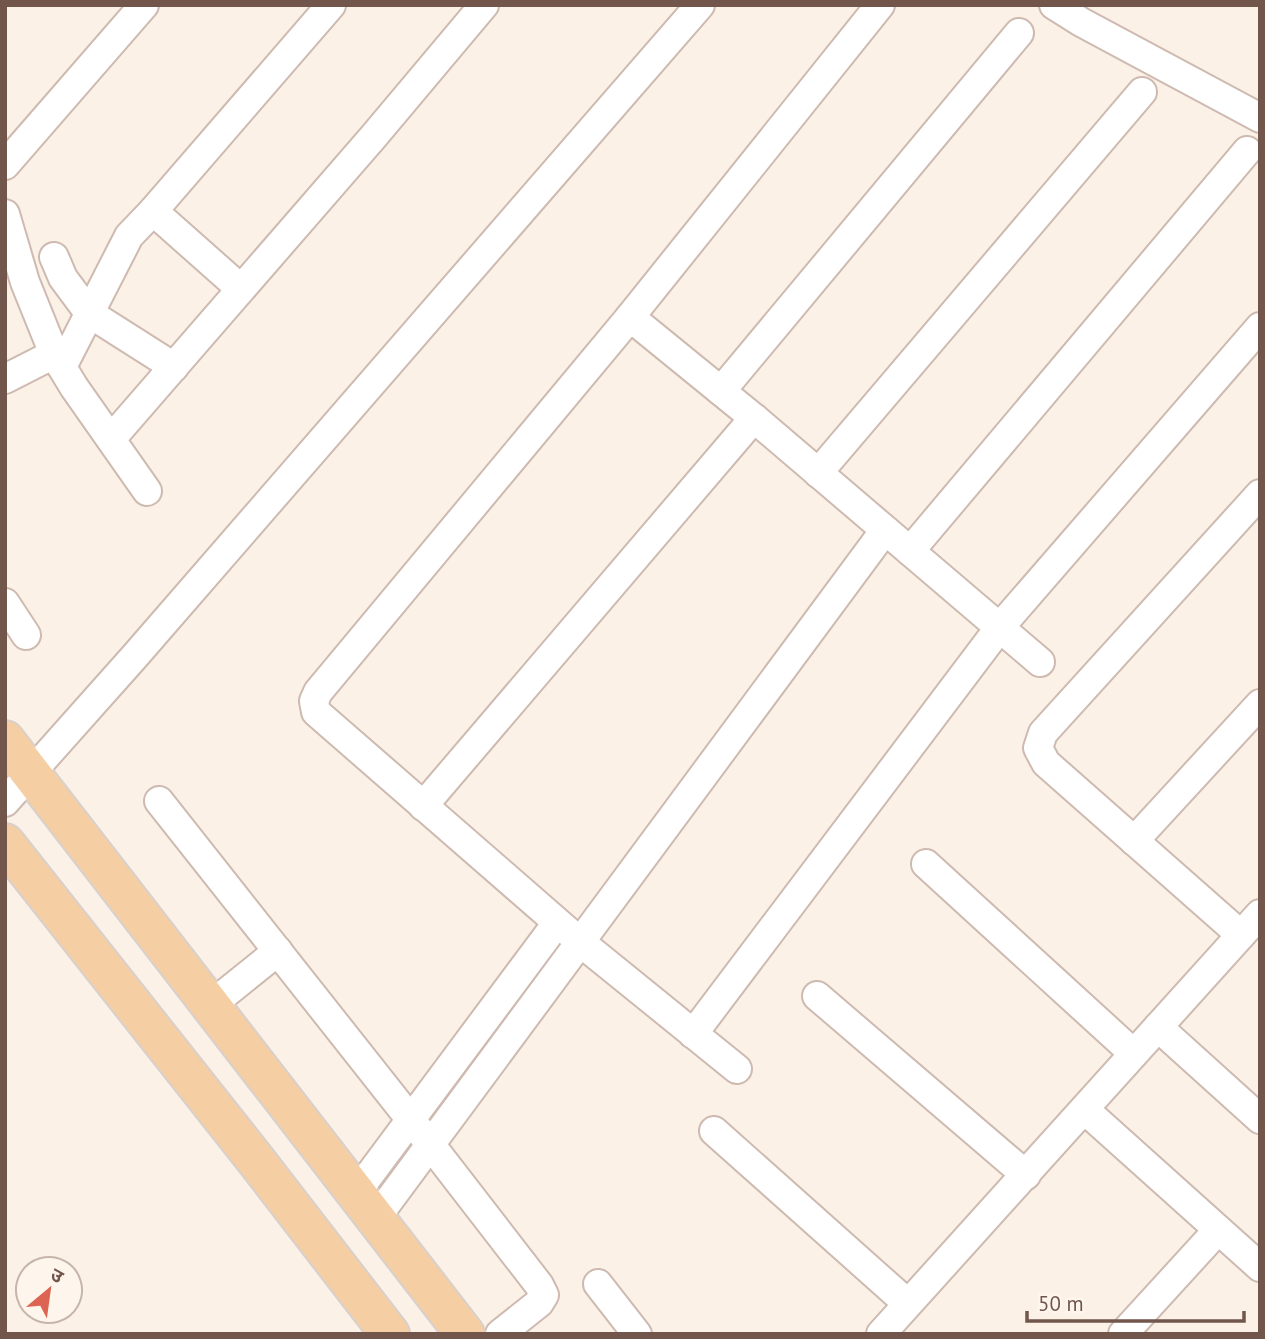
<svg xmlns="http://www.w3.org/2000/svg" width="1265" height="1339" font-family="'PT Sans','Noto Sans Devanagari',sans-serif">
<style>
.lines{fill:none;stroke-linecap:round;stroke-linejoin:round}
.street-casing{stroke:#cebab0;stroke-width:32}
.primary-casing{stroke:#d8d0cd;stroke-width:42}
.street{stroke:#fff;stroke-width:28}
.primary{stroke:#f5cea3;stroke-width:38}
</style>
<rect width="100%" height="100%" fill="#fbf1e6"/>
<g class="lines">
<defs>
<g id="street">
<polyline points="1054,5 1081,22 1260,118"/>
<polyline points="5,165 144,5"/>
<polyline points="5,214 25,282 54,354 74,387 147,491"/>
<polyline points="54,257 63,278 89,313 174,367"/>
<polyline points="241,289 153,211 331,5"/>
<polyline points="630,317 880,5"/>
<polyline points="62,367 129,236 153,211"/>
<polyline points="5,379 54,354"/>
<polyline points="721,391 1019,33"/>
<polyline points="111,439 374,136 484,5"/>
<polyline points="818,473 1142,92"/>
<polyline points="910,551 1247,151"/>
<polyline points="5,603 26,635"/>
<polyline points="159,801 430,1144 539,1285 544,1295 539,1303 500,1334"/>
<polyline points="5,802 135,656 700,5"/>
<polyline points="423,806 754,418"/>
<polyline points="1134,841 1260,704"/>
<polyline points="926,864 1133,1053"/>
<polyline points="1241,935 1046,763 1038,748 1043,733 1260,494"/>
<polyline points="817,996 1026,1175"/>
<polyline points="211,1005 278,951"/>
<polyline points="1158,1027 1260,1119"/>
<polyline points="693,1034 1000,627 1260,327"/>
<polyline points="737,1069 579,941 316,712 314,701 318,692 630,317 754,418 1040,662"/>
<polyline points="1085,1110 1260,1267"/>
<polyline points="714,1131 907,1303"/>
<polyline points="356,1193 557,923"/>
<polyline points="376,1218 885,530"/>
<polyline points="598,1284 637,1334"/>
<polyline points="881,1334 1260,914"/>
<polyline points="1123,1334 1218,1230"/>
</g>
<g id="primary">
<polyline points="5,740 465,1334"/>
<polyline points="5,843 258,1163 390,1334"/>
</g>
</defs>
<!-- street casing -->
<use href="#street" class="street-casing"/>
<!-- primary casing -->
<use href="#primary" class="primary-casing"/>
<!-- street -->
<use href="#street" class="street"/>
<!-- primary -->
<use href="#primary" class="primary"/>
</g>
<!-- border -->
<rect width="1265" height="1339" fill="none" stroke="#72564c" stroke-width="14"/>
<!-- north arrow -->
<g transform="translate(49 1290) rotate(29)"><circle r="33" fill="#fef5ec" stroke="#c6b5ac" stroke-width="2"/>
<path d="M0-5L12 26L0 18L-12 26Z" fill="#dd6353"/>
<text y="-10" font-size="19" font-weight="bold" text-anchor="middle" fill="#72564c">उ</text>
</g>
<!-- scale -->
<path d="M1027 1311v10h217v-10" fill="none" stroke="#72564c" stroke-width="3.5"/>
<text x="1038" y="1311" font-size="21" fill="#72564c" stroke="#fef5ec" stroke-width="5" paint-order="stroke">50 m</text>
</svg>
